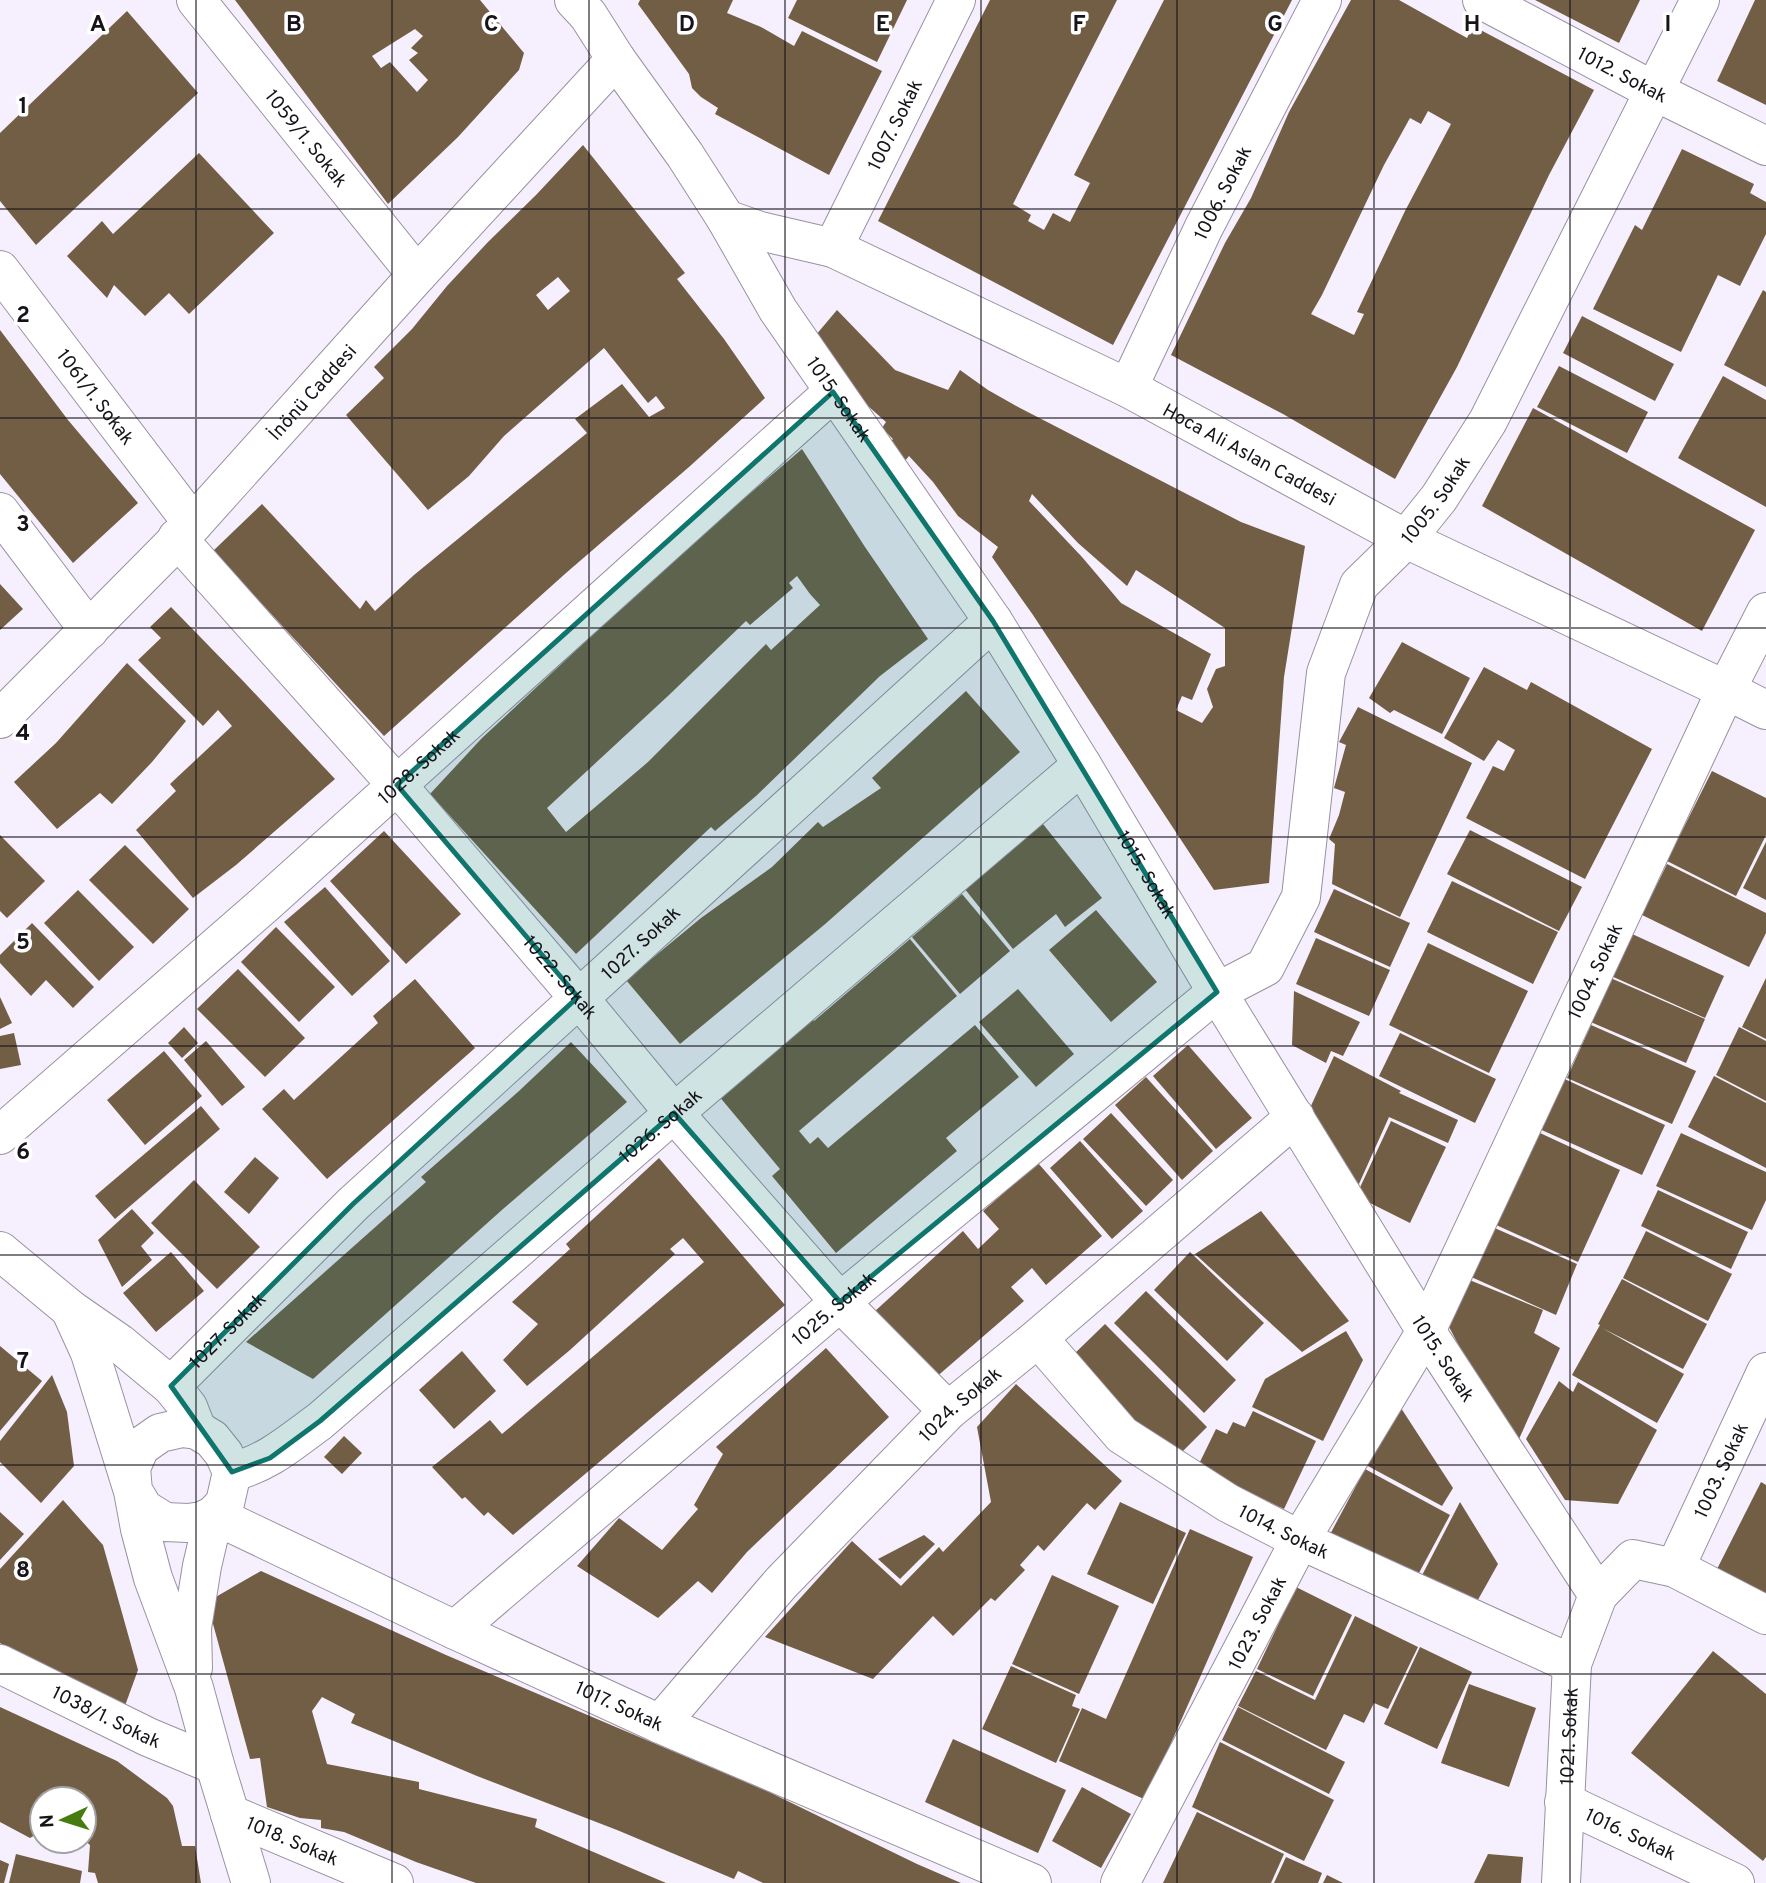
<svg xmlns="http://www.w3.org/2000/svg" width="1766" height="1883" font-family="Overpass,sans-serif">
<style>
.building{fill:#725e45;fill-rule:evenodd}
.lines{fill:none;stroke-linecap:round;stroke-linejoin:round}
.pedestrian-casing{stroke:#9991a2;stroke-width:40}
.minor-casing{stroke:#9991a2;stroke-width:40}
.tertiary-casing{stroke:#9991a2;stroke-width:40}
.pedestrian{stroke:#fff;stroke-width:38}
.minor{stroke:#fff;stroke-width:38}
.tertiary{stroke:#fff;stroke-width:38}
.marked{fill:#0f766e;fill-opacity:0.2;stroke:#0f766e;stroke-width:5;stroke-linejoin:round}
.grid{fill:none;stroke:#161319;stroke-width:2;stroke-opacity:0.55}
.labels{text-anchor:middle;stroke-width:7;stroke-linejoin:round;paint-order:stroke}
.street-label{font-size:19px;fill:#161319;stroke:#fff}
.grid-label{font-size:23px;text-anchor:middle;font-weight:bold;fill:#161319;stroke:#fff;stroke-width:7;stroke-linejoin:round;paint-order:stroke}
</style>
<rect width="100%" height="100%" fill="#f6f0fe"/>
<!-- building -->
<g class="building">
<path d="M 235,0 L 480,0 L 524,53 L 519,70 L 458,137 L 388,204 ZM 415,29 L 423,36 L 411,48 L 418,53 L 409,60 L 428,80 L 417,92 L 390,62 L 381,68 L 372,56 Z"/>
<polygon points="640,0 733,0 727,13 761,27 794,46 802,31 882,71 829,175 715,114 718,108 701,97 692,88 689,74 638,4"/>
<polygon points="797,0 907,0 877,62 788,18"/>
<polygon points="990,0 1117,0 1013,204 1031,215 1028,221 1044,230 1053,213 1070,222 1090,183 1074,175 1164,0 1292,0 1113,345 878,221"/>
<path d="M 1351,0 L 1399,0 L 1467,38 L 1473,26 L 1594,90 L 1549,175 L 1457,367 L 1395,479 L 1283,414 L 1171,355 L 1225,243 L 1251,198 L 1289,112 ZM 1428,111 L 1451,124 L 1405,211 L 1357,312 L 1364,314 L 1354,335 L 1311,314 L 1322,295 L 1384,165 L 1410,118 L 1421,124 Z"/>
<polygon points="1535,0 1640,0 1619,43"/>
<polygon points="1755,0 1766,0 1766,105 1717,81"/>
<polygon points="127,11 198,93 36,245 0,201 0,133"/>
<path d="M 583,145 L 685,273 L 677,279 L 724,339 L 765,398 L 689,467 L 566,573 L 384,736 L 213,551 L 262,504 L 360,609 L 366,600 L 375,611 L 414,575 L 587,433 L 575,419 L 622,384 L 649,417 L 665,408 L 656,396 L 648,403 L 604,348 L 504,436 L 469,476 L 428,510 L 346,415 L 384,378 L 374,367 L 412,329 L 447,286 L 488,242 L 536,195 ZM 558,277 L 570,291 L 548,310 L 536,295 Z"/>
<polygon points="1682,149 1754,184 1750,193 1766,202 1766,234 1740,286 1718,275 1681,352 1593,309 1635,225 1642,230"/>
<polygon points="199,153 274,233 189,314 169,293 145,316 114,285 107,298 67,256 102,221 113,234"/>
<polygon points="1763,290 1766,292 1766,387 1724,365"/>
<path d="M 837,310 L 895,370 L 948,390 L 960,370 L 988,390 L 1020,408 L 1241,522 L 1305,546 L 1284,677 L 1269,883 L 1214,890 L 1033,615 L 992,557 L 998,547 L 958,516 L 933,482 L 909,456 L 904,462 L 886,446 L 893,439 L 882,428 L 886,422 L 868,406 L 810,342 ZM 1032,494 L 1078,543 L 1127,586 L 1136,570 L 1225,628 L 1225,666 L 1216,669 L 1207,689 L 1213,707 L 1202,723 L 1176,710 L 1182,696 L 1192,700 L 1211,654 L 1121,603 L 1082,557 L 1029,501 Z"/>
<polygon points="1582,316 1674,364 1655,401 1563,353"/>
<polygon points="0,330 68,420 138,503 73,563 0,474"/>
<polygon points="1559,366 1648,412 1627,453 1537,407"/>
<polygon points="1723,376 1766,400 1766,507 1678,458"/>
<polygon points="1533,408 1755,530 1702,631 1482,506"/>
<path d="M 802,449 L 865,547 L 928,639 L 880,676 L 756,796 L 715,831 L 711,827 L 576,954 L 430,794 L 482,738 L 686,548 ZM 797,576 L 810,594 L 820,605 L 771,650 L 766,644 L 648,762 L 566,832 L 547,808 L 669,695 L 746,621 L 750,625 L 793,588 L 789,583 Z"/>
<polygon points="0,584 23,609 0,630"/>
<polygon points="171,607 245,683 335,779 236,865 193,898 136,830 176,791 170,784 232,726 218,710 203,726 138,660 161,638 150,627"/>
<polygon points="1402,642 1470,678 1442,734 1394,710 1390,713 1369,698"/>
<polygon points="127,663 186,721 152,762 112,804 100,793 57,829 14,782 56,743"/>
<polygon points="1484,667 1527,690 1531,682 1652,749 1585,879 1466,818 1493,766 1504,771 1515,750 1498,740 1484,761 1444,738"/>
<polygon points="966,691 1020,752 824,925 680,1044 626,980 701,918 772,867 818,822 823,827 881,788 872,778"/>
<polygon points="1358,707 1472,763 1400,917 1332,884 1335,844 1329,839 1339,815 1345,792 1334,788 1346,745 1339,742"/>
<polygon points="1712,771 1766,798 1766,835 1736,896 1667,861"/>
<polygon points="1043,824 1102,898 1065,927 1056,914 1013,949 964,888"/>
<polygon points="1470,830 1582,887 1559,931 1447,874"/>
<polygon points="384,831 461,914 406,964 330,881"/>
<polygon points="0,835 45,881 7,918 0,911"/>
<polygon points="1766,842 1766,900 1743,888"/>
<polygon points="125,845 189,909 153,944 89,880"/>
<polygon points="1667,864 1766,913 1766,933 1749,967 1642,915"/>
<polygon points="1452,881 1558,932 1533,984 1427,932"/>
<polygon points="325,887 390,961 352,996 284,922"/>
<polygon points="1334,889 1410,923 1390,967 1314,932"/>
<polygon points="78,890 134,947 99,981 44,923"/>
<polygon points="962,894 1010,951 960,994 912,937"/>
<polygon points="1096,910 1157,982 1111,1022 1049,950"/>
<polygon points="32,923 94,987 73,1008 46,980 31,996 0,963 0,955"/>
<polygon points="276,927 335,987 299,1022 241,962"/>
<polygon points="1619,928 1724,976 1705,1018 1600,971"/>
<polygon points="1316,938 1390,970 1369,1016 1296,984"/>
<polygon points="910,939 957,996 799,1131 810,1144 818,1137 828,1148 975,1025 1019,1077 946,1138 957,1151 836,1253 772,1176 780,1169 718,1095 812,1018 814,1021"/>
<polygon points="1428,943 1528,991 1489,1073 1389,1025"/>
<polygon points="238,969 305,1038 265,1077 197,1009"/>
<polygon points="1599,973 1705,1019 1686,1063 1579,1017"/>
<polygon points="1766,978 1766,1039 1742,1027"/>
<polygon points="415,979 475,1048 327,1179 262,1109 284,1089 294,1100 378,1023 373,1016"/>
<polygon points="1018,989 1074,1054 1036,1087 979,1022"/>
<polygon points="1294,991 1360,1022 1343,1056 1331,1051 1326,1063 1292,1045"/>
<polygon points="0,997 12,1023 0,1029"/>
<polygon points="1591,1025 1696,1071 1672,1124 1567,1078"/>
<polygon points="184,1027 198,1043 182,1058 168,1043"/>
<polygon points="1739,1027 1766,1041 1766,1101 1716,1075"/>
<polygon points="14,1033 21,1065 0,1069 0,1036"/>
<polygon points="1400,1033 1496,1079 1475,1123 1379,1076"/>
<polygon points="206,1041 245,1087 222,1106 184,1060"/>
<polygon points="571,1042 627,1102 503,1209 313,1379 246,1342 426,1182 421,1177 519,1091"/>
<polygon points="1188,1045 1252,1118 1216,1149 1153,1076"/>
<polygon points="164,1051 202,1096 145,1145 107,1100"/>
<polygon points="1334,1056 1401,1091 1399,1093 1458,1120 1448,1143 1389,1117 1354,1195 1304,1121"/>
<polygon points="1558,1076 1665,1125 1642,1175 1535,1127"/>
<polygon points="1714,1076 1766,1103 1766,1168 1688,1127"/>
<polygon points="1146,1077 1213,1151 1182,1180 1115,1105"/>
<polygon points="201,1106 220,1129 115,1219 95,1196"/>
<polygon points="1111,1113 1173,1180 1146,1206 1083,1139"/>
<polygon points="1391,1121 1446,1147 1410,1223 1356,1196"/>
<polygon points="1527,1127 1620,1170 1578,1262 1485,1220"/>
<polygon points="1681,1133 1766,1172 1766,1200 1752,1230 1656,1186"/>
<polygon points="1080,1141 1143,1211 1112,1239 1050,1168"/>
<polygon points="255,1157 279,1178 249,1214 224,1192"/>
<polygon points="659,1158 785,1305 513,1535 488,1512 484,1516 465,1497 462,1499 432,1467 490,1420 502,1434 704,1262 683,1238 670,1249 675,1254 570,1350 527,1386 503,1360 538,1324 512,1302 570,1249 566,1244"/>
<polygon points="1038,1163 1102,1236 1046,1285 1032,1268 1011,1287 1024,1301 934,1379 874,1312 963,1231 978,1249 999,1229 983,1211"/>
<polygon points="194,1180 260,1247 217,1289 151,1223"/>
<polygon points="1658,1190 1748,1232 1731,1269 1641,1226"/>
<polygon points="132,1209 154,1233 141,1246 152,1260 122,1287 98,1240"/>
<polygon points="1261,1211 1349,1321 1302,1352 1195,1254"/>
<polygon points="1490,1226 1577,1264 1556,1315 1469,1276"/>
<polygon points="1646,1231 1732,1274 1708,1321 1623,1278"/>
<polygon points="171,1252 204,1291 156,1332 123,1293"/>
<polygon points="1190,1252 1264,1323 1227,1361 1154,1290"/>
<polygon points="1467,1279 1543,1310 1534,1333 1560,1348 1514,1450 1448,1325"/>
<polygon points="1622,1279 1707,1324 1683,1369 1602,1328 1684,1374 1657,1423 1572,1375 1600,1325 1598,1324"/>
<polygon points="1146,1291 1236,1380 1204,1413 1114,1323"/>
<polygon points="1105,1324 1207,1427 1174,1460 1071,1357"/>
<polygon points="1346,1331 1363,1360 1323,1441 1252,1407 1265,1379"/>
<polygon points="0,1346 42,1381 0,1431"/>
<polygon points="826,1348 889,1417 747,1552 712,1593 698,1581 658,1618 577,1566 619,1518 662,1550 698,1509 694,1505 723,1454 716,1447"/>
<polygon points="462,1351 496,1391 454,1429 419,1390"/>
<polygon points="52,1375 67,1412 74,1466 41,1503 0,1462 0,1441"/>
<polygon points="1559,1381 1573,1392 1578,1382 1657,1430 1618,1504 1565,1500 1526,1439"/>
<polygon points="1016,1384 1122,1481 1095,1510 1087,1503 1044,1551 1038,1545 1020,1565 1025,1570 995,1601 991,1598 953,1636 933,1616 873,1679 765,1637 852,1541 901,1586 939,1547 943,1552 991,1502 977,1427"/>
<polygon points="1399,1405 1453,1488 1442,1506 1366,1465"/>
<polygon points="1253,1411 1316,1441 1284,1509 1197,1468 1216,1429 1227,1434 1233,1422 1245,1427"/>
<polygon points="344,1436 362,1453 342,1474 324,1457"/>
<polygon points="1365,1469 1450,1515 1412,1586 1327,1540"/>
<polygon points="1761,1482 1766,1485 1766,1605 1713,1577"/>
<polygon points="63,1500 103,1545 138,1670 122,1714 0,1643 0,1569"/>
<polygon points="1120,1502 1186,1533 1153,1604 1087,1574"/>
<polygon points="1460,1502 1498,1564 1470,1614 1417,1585"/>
<polygon points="0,1512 24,1534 0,1560"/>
<polygon points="1190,1529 1253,1557 1146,1800 1059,1761 1082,1708 1106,1719"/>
<polygon points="924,1535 935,1544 900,1579 878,1559"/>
<polygon points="261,1571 446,1655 769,1792 917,1864 961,1883 763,1883 738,1871 734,1879 617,1830 477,1776 351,1723 355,1714 322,1697 312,1711 327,1764 419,1782 419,1789 537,1819 535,1827 666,1883 476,1883 416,1862 344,1832 321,1828 321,1820 300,1818 267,1807 260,1758 250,1759 207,1602"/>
<polygon points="1052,1575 1119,1606 1079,1694 1012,1664"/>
<polygon points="1296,1587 1352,1615 1313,1696 1257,1669"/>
<polygon points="1355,1616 1418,1647 1388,1709 1374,1703 1364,1723 1344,1714 1326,1750 1238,1706 1256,1671 1315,1700"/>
<polygon points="1420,1647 1472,1672 1437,1749 1384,1724"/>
<polygon points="1713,1651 1766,1694 1766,1857 1763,1861 1631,1753"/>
<polygon points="1011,1666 1076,1695 1072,1706 1080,1709 1056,1763 982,1729"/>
<polygon points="1469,1684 1536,1708 1509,1787 1441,1763"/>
<polygon points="0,1707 117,1761 167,1798 173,1806 182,1846 195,1846 201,1883 98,1883 95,1873 88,1872 90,1845 84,1840 84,1799 42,1799 42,1831 30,1838 0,1822"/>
<polygon points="1238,1707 1345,1762 1329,1794 1222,1740"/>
<polygon points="953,1739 1066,1790 1038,1853 925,1802"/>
<polygon points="1220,1742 1334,1800 1304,1861 1192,1807"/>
<polygon points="1082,1787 1131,1814 1101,1868 1052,1841"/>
<polygon points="1197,1812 1284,1854 1271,1883 1163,1883"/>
<polygon points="16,1854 82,1871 80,1883 9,1883"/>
<polygon points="1488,1854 1523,1857 1521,1883 1474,1883"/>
<polygon points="1286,1857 1322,1873 1318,1883 1274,1883"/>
<polygon points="0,1860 9,1864 4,1883 0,1883"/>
<polygon points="1327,1875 1343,1883 1323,1883"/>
</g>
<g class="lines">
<defs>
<g id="pedestrian">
<path id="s1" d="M 1675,1568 L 1766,1372"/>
</g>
<g id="minor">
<path id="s2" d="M 196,0 L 417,275"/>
<path id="s3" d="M 574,0 L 588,15 L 616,59 L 685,155 L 726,219 L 778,310 L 993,621 L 1082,765 L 1217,992 L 1426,1331 L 1598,1595"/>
<path id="s4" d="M 1482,0 L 1654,91 L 1766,146"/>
<path id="s5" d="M 726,219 L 760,231 L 833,248 L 1128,388 L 1406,539 L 1726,690 L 1766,710"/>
<path id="s6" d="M 833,248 L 956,0"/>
<path id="s7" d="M 0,270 L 193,524"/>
<path id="s8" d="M 1128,388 L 1204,227 L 1322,0"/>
<polyline points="0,512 89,630"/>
<path id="s9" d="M 177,538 L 397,785 L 578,997 L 674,1113 L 840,1302 L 948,1411"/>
<path id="s10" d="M 0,1135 L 265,904 L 833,392"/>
<path id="s11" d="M 1038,1338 L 1122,1435 L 1228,1503 L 1300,1540 L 1572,1664"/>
<path id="s12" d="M 171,1386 L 353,1204 L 993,621"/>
<path id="s13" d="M 232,1472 C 268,1463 291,1442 320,1421 L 674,1113 L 1082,765"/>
<path id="s14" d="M 214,1515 L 455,1630 L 660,1724 L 1032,1883"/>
<path id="s15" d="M 455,1630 L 840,1302 L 1217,992 L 1265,967 L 1301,897 L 1326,673 L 1359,585 L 1406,539 L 1439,498 L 1488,421 L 1700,0"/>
<path id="s16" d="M 0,1664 L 148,1737 L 215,1765"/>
<path id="s17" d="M 660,1724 L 781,1583 L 948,1411 L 1038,1338 L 1295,1117"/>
<path id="s18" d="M 1564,1802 L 1735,1883"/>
<path id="s19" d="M 230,1814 L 394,1883"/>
<path id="s20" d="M 1120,1883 L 1300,1540 L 1426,1331 L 1726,690 L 1766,612"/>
<path id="s21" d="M 1561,1883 L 1572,1664 L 1598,1595 L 1633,1559 L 1675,1568 L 1766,1615"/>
</g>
<g id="tertiary">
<path id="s22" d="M 0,719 L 193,524 L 417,275 L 616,59"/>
<polyline points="0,1251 70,1309 119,1343 171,1386 188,1407 197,1430"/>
<polyline points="70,1309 90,1353 133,1491 144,1509 165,1522 188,1523 202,1521 214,1515 225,1503 232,1472 224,1454 212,1439 197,1430 182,1428 160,1433 140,1447 131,1468 133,1491 140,1529 153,1578 194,1688 215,1765 251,1883"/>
<polyline points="193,1668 192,1628 202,1566 214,1515"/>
</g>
</defs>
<!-- pedestrian casing -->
<use href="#pedestrian" class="pedestrian-casing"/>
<!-- minor casing -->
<use href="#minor" class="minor-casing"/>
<!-- tertiary casing -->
<use href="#tertiary" class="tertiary-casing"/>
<!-- pedestrian -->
<use href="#pedestrian" class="pedestrian"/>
<!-- minor -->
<use href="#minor" class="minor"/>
<!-- tertiary -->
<use href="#tertiary" class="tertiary"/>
</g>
<!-- marked area -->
<path class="marked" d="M 833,392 L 993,621 L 1217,992 L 840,1302 L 674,1113 L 320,1421 L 270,1458 L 232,1472 L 171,1386 L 353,1204 L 578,997 L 397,785 Z"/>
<!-- grid -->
<path class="grid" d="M 196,0 L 196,1883M 392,0 L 392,1883M 589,0 L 589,1883M 785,0 L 785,1883M 981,0 L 981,1883M 1177,0 L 1177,1883M 1374,0 L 1374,1883M 1570,0 L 1570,1883M 0,209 L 1766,209M 0,418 L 1766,418M 0,628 L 1766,628M 0,837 L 1766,837M 0,1046 L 1766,1046M 0,1255 L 1766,1255M 0,1465 L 1766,1465M 0,1674 L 1766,1674"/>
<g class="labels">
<!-- street labels -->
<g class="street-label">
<text dy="7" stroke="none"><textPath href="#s4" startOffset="159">1012. Sokak</textPath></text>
<text dy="7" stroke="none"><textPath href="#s6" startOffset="138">1007. Sokak</textPath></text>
<text dy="7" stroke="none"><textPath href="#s2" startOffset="177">1059/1. Sokak</textPath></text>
<text dy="7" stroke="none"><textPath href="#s8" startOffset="217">1006. Sokak</textPath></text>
<text dy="7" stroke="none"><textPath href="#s22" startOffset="452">İnönü Caddesi</textPath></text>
<text dy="7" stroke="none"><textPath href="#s7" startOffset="159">1061/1. Sokak</textPath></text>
<text dy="7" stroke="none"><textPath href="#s3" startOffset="480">1015. Sokak</textPath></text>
<text dy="7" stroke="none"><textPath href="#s5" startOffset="576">Hoca Ali Aslan Caddesi</textPath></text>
<text dy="7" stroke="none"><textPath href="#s15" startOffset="1561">1005. Sokak</textPath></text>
<text dy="7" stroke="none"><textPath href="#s10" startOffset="558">1028. Sokak</textPath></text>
<text dy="7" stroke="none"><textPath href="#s3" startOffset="1046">1015. Sokak</textPath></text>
<text dy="7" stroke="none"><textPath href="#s12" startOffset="646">1027. Sokak</textPath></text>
<text dy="7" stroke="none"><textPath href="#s20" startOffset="1029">1004. Sokak</textPath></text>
<text dy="7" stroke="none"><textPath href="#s9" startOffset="583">1022. Sokak</textPath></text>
<text dy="7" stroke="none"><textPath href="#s13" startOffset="553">1026. Sokak</textPath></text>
<text dy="7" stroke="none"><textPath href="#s15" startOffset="497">1025. Sokak</textPath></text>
<text dy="7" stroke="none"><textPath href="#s12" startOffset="79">1027. Sokak</textPath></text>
<text dy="7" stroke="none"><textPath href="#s3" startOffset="1614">1015. Sokak</textPath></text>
<text dy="7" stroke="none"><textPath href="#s17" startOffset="439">1024. Sokak</textPath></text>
<text dy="7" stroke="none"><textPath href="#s1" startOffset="108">1003. Sokak</textPath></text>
<text dy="7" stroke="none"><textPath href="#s11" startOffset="317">1014. Sokak</textPath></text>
<text dy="7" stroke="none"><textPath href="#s20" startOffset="294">1023. Sokak</textPath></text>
<text dy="7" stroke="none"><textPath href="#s14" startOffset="448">1017. Sokak</textPath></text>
<text dy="7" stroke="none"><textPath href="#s16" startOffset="119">1038/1. Sokak</textPath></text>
<text dy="7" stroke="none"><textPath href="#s21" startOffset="147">1021. Sokak</textPath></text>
<text dy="7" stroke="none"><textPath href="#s18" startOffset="74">1016. Sokak</textPath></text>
<text dy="7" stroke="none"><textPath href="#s19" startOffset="68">1018. Sokak</textPath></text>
</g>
</g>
<g class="grid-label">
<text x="98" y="31">A</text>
<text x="294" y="31">B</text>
<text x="491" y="31">C</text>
<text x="687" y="31">D</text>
<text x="883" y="31">E</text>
<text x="1079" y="31">F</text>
<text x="1275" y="31">G</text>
<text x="1472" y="31">H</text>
<text x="1668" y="31">I</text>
<text x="23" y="113">1</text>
<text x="23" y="322">2</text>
<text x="23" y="531">3</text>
<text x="23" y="740">4</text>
<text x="23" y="949">5</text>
<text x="23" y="1159">6</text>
<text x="23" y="1368">7</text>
<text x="23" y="1577">8</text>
</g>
<!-- north arrow -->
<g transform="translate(63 1820) rotate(266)"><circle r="33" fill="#ffffff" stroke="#a2a1a3" stroke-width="2"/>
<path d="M0-5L12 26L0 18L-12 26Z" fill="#467c0f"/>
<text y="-10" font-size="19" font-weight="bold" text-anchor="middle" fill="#161319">N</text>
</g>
</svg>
